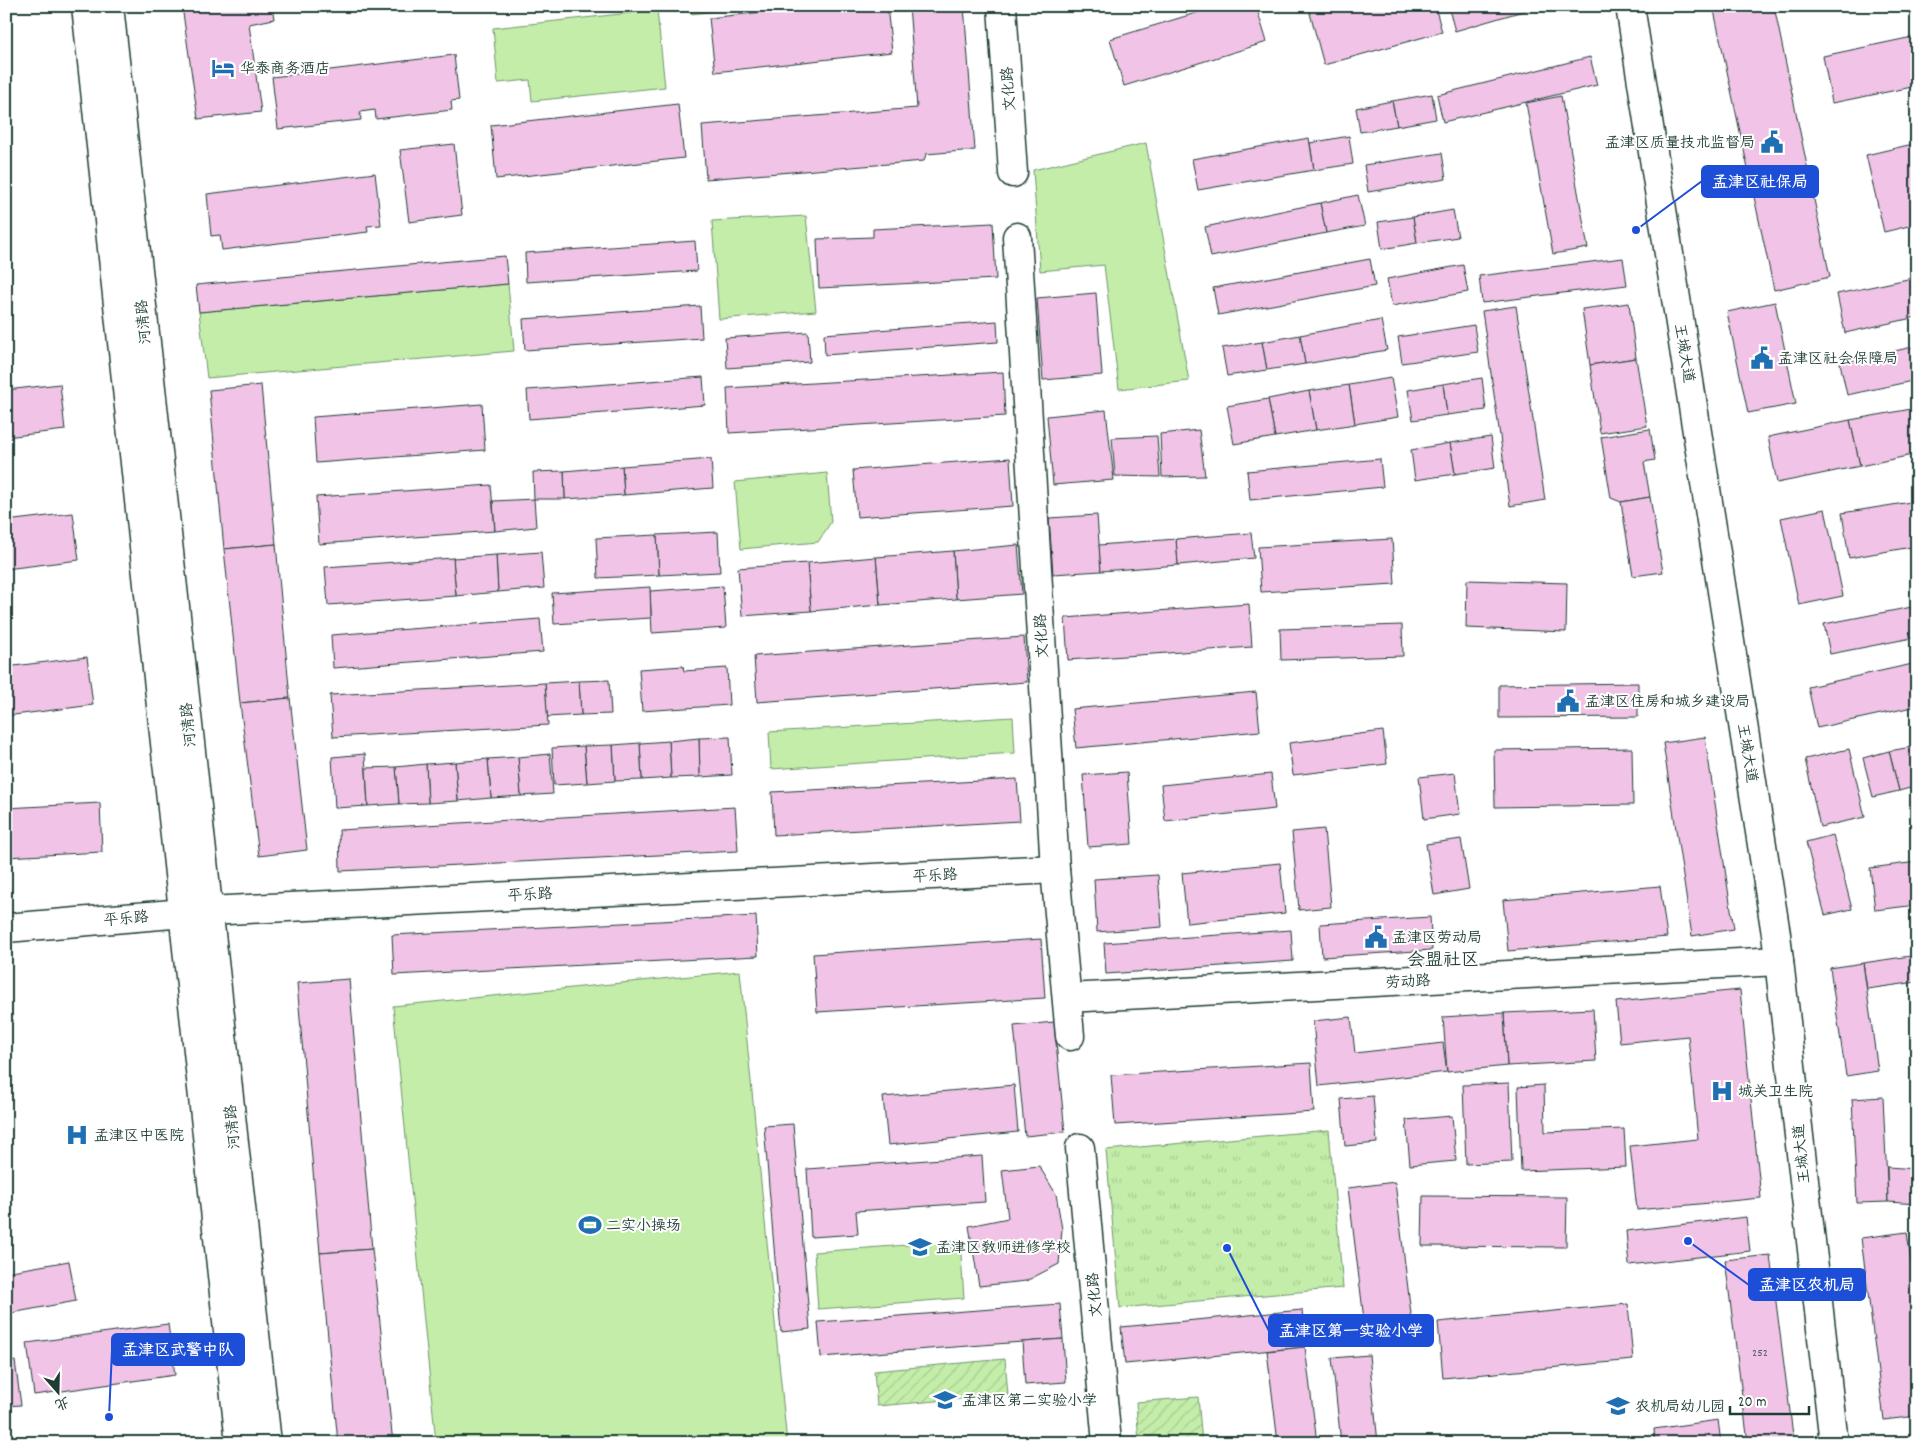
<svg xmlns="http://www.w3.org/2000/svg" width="1923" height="1449" font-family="Dekko,'LXGW WenKai TC',sans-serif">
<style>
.grass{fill:#c3eda9;stroke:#71956e}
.park{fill:url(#park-tufts);stroke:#71956e}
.garden{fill:url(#garden-furrows);stroke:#71956e}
.building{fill:#f0c3e7;stroke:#1f3d34}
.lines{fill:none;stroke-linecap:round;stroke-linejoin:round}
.minor-casing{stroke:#1f3d34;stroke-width:31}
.tertiary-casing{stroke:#1f3d34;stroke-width:31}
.secondary-casing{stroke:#1f3d34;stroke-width:31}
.minor{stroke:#fff;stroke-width:28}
.tertiary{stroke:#fff;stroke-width:28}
.secondary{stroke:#fff;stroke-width:28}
.labels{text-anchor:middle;stroke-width:4;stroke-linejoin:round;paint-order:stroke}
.number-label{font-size:12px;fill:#535e61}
.poi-label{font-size:15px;fill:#1f3d34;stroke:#fff;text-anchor:start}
.street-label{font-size:15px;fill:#1f3d34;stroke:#fff}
.quarter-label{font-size:18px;fill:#1f3d34;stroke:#fff}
.leader{fill:none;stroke:#1d4ed8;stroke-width:2}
.callout-dot{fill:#1d4ed8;stroke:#fff;stroke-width:2}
.callout{fill:#1d4ed8;stroke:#1d4ed8;stroke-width:2}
.callout-label{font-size:16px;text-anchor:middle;font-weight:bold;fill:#fff}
</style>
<defs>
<pattern id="park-tufts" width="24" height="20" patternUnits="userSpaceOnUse" patternTransform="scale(1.25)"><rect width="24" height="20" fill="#c3eda9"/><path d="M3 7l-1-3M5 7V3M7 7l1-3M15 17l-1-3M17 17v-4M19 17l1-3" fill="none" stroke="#a7cc92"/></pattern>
<pattern id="garden-furrows" width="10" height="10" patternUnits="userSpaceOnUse" patternTransform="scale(1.25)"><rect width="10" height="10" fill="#c3eda9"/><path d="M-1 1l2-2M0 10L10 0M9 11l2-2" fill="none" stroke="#a7cc92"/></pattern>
</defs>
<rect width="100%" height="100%" fill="#fff"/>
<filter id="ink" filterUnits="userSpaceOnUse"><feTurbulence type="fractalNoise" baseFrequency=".02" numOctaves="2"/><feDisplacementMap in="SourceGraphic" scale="10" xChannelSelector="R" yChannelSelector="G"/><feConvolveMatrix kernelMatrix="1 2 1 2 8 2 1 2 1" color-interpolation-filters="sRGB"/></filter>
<g filter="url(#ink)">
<!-- grass -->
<g class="grass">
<polygon points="692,6 723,6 724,10 691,14"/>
<polygon points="657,10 665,87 532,101 530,80 498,83 493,28"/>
<polygon points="1146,143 1189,381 1119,389 1104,265 1040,271 1033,170"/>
<polygon points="806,216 816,311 719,319 712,221"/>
<polygon points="508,284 514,351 207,378 199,312"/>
<polygon points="827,473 831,522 818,542 741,549 735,482"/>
<polygon points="1013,717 1015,753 771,769 769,732"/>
<polygon points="740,971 787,1443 436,1443 393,1006"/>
<polygon points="960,1241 964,1298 818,1309 814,1252"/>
</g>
<!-- park -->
<polygon class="park" points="1329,1130 1343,1288 1120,1308 1106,1150"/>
<!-- garden -->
<g class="garden">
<polygon points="1005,1359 1008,1395 877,1406 874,1371"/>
<polygon points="1198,1397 1202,1443 1139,1443 1136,1402"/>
</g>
<!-- building -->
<g class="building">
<polygon points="182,6 272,6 274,19 249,24 261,112 198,119"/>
<polygon points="273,6 295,6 273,9"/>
<polygon points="816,6 887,6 892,52 715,72 709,18"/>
<polygon points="909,6 964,6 975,150 926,154 924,161 706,179 702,125 917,108"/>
<polygon points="1035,6 1085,6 1035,10"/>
<polygon points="1219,6 1256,6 1267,42 1124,86 1110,39"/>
<polygon points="1308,6 1435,6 1442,32 1324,65"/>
<polygon points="1448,6 1540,6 1455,31"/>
<polygon points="1713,6 1774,6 1830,277 1774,290"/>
<polygon points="1917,36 1917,86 1832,103 1823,56"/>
<polygon points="454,55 459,100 451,101 452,110 376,119 375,110 360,112 361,120 278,129 272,77"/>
<polygon points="1590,57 1597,85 1443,122 1437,95"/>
<polygon points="1432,94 1436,119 1397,126 1392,101"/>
<polygon points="1561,96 1588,248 1553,254 1526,103"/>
<polygon points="1392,101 1397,126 1360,132 1356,108"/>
<polygon points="678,104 684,158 496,179 491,125"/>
<polygon points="1349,136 1353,164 1314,170 1310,143"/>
<polygon points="1309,138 1314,170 1198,190 1192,159"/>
<polygon points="1917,143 1917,224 1884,232 1866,155"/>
<polygon points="454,144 462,215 409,222 400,150"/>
<polygon points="1442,153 1446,179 1368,192 1364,165"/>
<polygon points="375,173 381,225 367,226 368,232 222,250 220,235 211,236 207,194"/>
<polygon points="1358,195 1365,226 1326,233 1320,203"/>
<polygon points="1320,203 1326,233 1211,257 1205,227"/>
<polygon points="1453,210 1458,237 1417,243 1413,217"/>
<polygon points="1413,217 1417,243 1382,249 1378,222"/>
<polygon points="993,223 996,279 819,288 817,239 873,237 873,229"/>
<polygon points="695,241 697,271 526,282 525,253"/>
<polygon points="505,256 508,284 199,312 196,285"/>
<polygon points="1623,258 1627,285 1482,303 1479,276"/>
<polygon points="1370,259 1375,286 1218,315 1213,288"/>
<polygon points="1463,265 1468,292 1392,306 1387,279"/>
<polygon points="1917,277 1917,317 1845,333 1837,294"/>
<polygon points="1096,293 1102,375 1043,380 1037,298"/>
<polygon points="1775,302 1796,404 1748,413 1727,312"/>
<polygon points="1629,303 1636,358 1590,365 1582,309"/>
<polygon points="700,306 702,338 525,350 523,319"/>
<polygon points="1516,306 1545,500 1510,506 1482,311"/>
<polygon points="1381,320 1387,350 1305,364 1300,335"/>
<polygon points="997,321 998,342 825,355 824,334"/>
<polygon points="1474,325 1478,352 1402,363 1398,337"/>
<polygon points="808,332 810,362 727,368 725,338"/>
<polygon points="1300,335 1305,364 1267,370 1262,342"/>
<polygon points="1262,342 1267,370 1227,376 1222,348"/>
<polygon points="1917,346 1917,380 1847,395 1840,363"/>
<polygon points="1636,358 1647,426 1600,433 1590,365"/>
<polygon points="1003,372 1005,416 729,433 727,388"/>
<polygon points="703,377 705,405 529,419 527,390"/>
<polygon points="1391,378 1398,417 1355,424 1349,385"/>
<polygon points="1482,378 1486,410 1447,415 1443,384"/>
<polygon points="60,384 65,430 6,437 6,390"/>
<polygon points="1443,384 1447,415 1413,420 1408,390"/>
<polygon points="261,385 276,544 224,549 209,390"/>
<polygon points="1349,385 1355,424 1316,430 1309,391"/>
<polygon points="1309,391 1316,430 1275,437 1268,399"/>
<polygon points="1268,399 1275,437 1234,444 1227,406"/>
<polygon points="482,404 485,450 316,463 313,417"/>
<polygon points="1917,408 1917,454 1860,466 1850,420"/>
<polygon points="1106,410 1114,480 1053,485 1047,416"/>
<polygon points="1850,420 1860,466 1777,483 1768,437"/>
<polygon points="1650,429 1655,460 1644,462 1650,497 1621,502 1611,498 1601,437"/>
<polygon points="1199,430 1205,476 1162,477 1160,434"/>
<polygon points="1157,436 1160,477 1115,476 1112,438"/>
<polygon points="1491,437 1495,468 1455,474 1450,443"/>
<polygon points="1450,443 1455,474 1415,480 1411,450"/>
<polygon points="1010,458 1013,506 857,517 853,470"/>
<polygon points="711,459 713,488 624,495 622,466"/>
<polygon points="1380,459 1383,487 1250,500 1247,471"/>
<polygon points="622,466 624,495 565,499 564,471"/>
<polygon points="564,471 565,499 534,499 533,472"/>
<polygon points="491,485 495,531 319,544 316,497"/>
<polygon points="1650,497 1663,572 1633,576 1621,502"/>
<polygon points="534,499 536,527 495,531 493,501"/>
<polygon points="1917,501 1917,546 1849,558 1842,513"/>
<polygon points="1825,509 1843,596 1799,605 1781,518"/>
<polygon points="73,513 79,560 6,569 6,521"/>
<polygon points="1097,515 1101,571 1053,574 1049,518"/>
<polygon points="718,532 720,572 659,575 657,535"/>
<polygon points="1251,533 1254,558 1178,565 1176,539"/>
<polygon points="657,535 659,575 598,578 596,538"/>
<polygon points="1176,539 1178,565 1101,571 1099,545"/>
<polygon points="1392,539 1395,584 1261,592 1258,547"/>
<polygon points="276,544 290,698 240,703 224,549"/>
<polygon points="1018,545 1022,594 956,599 953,551"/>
<polygon points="953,551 956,599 880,605 876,557"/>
<polygon points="541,552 544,588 498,592 496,555"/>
<polygon points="496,555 498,592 456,596 453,558"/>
<polygon points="876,557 880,605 811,611 807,563"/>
<polygon points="453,558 456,596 328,605 325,567"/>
<polygon points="807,563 811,611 742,616 738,568"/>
<polygon points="1467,580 1567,583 1566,632 1466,628"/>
<polygon points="723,586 726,628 652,633 650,591"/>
<polygon points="650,587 651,618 554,624 552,593"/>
<polygon points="1249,604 1252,647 1068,660 1065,618"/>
<polygon points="1917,606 1917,637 1830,654 1824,624"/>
<polygon points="540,619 543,652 333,668 331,635"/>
<polygon points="1402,625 1403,656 1281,660 1280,629"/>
<polygon points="1024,637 1027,682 757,702 754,656"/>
<polygon points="87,657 93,705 6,716 6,667"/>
<polygon points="1917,663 1917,706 1817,728 1808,687"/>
<polygon points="683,666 684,671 727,668 729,705 642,711 639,669"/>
<polygon points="609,680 611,714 581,715 579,681"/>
<polygon points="579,681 581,715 547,717 545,683"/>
<polygon points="545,683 548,725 333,737 330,695"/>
<polygon points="1638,683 1638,717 1499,718 1499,685"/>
<polygon points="1256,692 1260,731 1076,748 1072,709"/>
<polygon points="290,698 307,850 259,856 240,703"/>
<polygon points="1383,731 1387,764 1293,775 1289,743"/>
<polygon points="730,737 732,775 700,777 699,738"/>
<polygon points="1705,737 1734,929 1692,936 1663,743"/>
<polygon points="699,738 700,777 671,778 669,741"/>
<polygon points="669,741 671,778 642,780 640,743"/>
<polygon points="640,743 642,780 615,781 613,745"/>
<polygon points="613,745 615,781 587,783 584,746"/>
<polygon points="584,746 587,783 554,785 552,748"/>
<polygon points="1917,746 1917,786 1899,791 1889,751"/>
<polygon points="1632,748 1633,805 1495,807 1494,750"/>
<polygon points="1849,749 1865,817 1820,827 1805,759"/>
<polygon points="1889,751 1899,791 1873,797 1863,758"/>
<polygon points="365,754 368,806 335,808 332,757"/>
<polygon points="550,754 553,794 521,796 518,757"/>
<polygon points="518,757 521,796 491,798 488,759"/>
<polygon points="488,759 491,798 458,801 455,762"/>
<polygon points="455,762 458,801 428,803 426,764"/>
<polygon points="426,764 428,803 399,804 396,767"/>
<polygon points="396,767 399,804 368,806 366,768"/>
<polygon points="1127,772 1132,844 1088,847 1083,775"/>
<polygon points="1455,773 1460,814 1424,819 1419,777"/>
<polygon points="1271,774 1275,809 1165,821 1161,785"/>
<polygon points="1017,779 1020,821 774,835 772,792"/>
<polygon points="100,803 102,852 6,857 6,808"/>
<polygon points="735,807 738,851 340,871 339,830"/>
<polygon points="1324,829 1331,907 1299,910 1292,832"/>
<polygon points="1833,835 1852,909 1825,915 1806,842"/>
<polygon points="1461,839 1469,889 1434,895 1426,844"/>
<polygon points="1917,862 1917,905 1875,910 1870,868"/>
<polygon points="1280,863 1285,913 1187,923 1182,873"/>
<polygon points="1158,875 1162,927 1097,932 1094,879"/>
<polygon points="1660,886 1667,937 1508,951 1503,900"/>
<polygon points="756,916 758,956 394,975 392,935"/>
<polygon points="1430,917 1432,950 1322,957 1320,924"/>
<polygon points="1291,930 1293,961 1106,974 1104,943"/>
<polygon points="1041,939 1045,998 817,1012 813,954"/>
<polygon points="1917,955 1917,982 1867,989 1863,963"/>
<polygon points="1863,963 1878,1071 1846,1076 1830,968"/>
<polygon points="349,979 372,1249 320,1253 297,983"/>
<polygon points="1740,990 1761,1198 1637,1210 1630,1146 1698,1139 1688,1036 1620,1043 1616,1002"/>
<polygon points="1593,1009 1596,1061 1507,1066 1504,1013"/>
<polygon points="1504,1013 1507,1066 1447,1072 1443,1017"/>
<polygon points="1351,1017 1355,1053 1443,1043 1447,1072 1319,1086 1313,1021"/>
<polygon points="1054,1022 1065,1132 1025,1136 1014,1026"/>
<polygon points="1311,1063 1314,1112 1115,1125 1111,1075"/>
<polygon points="1509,1083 1512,1162 1466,1164 1463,1085"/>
<polygon points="1014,1085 1018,1132 888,1145 883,1097"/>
<polygon points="1544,1085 1545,1132 1624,1129 1626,1167 1521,1171 1518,1087"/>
<polygon points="1373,1096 1377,1143 1345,1146 1341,1099"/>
<polygon points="1883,1097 1888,1202 1857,1203 1852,1099"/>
<polygon points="1452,1116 1456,1161 1410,1165 1406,1120"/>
<polygon points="793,1124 810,1329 781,1332 764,1126"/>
<polygon points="982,1156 985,1202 856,1211 858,1234 811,1237 807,1169"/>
<polygon points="1039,1166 1056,1194 1062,1229 1059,1264 1026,1281 979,1286 969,1226 1008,1218 1002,1170"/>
<polygon points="1887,1167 1917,1169 1917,1204 1888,1202"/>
<polygon points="1395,1182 1413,1330 1366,1336 1348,1188"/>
<polygon points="1423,1196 1567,1197 1566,1247 1422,1246"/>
<polygon points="1746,1217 1750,1251 1629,1265 1626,1231"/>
<polygon points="1907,1232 1917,1307 1917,1416 1884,1420 1861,1238"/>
<polygon points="372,1249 393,1443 338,1443 320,1253"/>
<polygon points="1770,1255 1794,1443 1748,1443 1725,1260"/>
<polygon points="69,1261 76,1301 6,1314 6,1272"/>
<polygon points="1060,1304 1063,1339 821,1357 818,1322"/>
<polygon points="1628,1304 1633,1360 1443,1378 1438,1322"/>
<polygon points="1302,1310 1305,1347 1125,1364 1121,1327"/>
<polygon points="168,1324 175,1375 34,1395 27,1343"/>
<polygon points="1063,1339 1066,1382 1025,1385 1022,1342"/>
<polygon points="1305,1347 1317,1443 1278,1443 1267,1351"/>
<polygon points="1369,1355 1378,1443 1341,1443 1332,1358"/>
<polygon points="15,1361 21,1405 6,1406 6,1362"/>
<polygon points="1718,1420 1721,1443 1655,1443 1654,1429"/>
</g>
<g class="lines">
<defs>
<g id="minor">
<polyline points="1002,6 1013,173"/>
<polyline points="1017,237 1055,869 1070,1036"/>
<polyline points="6,928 208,911 1055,869"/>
<polyline points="1067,998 1779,961"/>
<polyline points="1080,1148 1107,1443"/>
</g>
<g id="tertiary">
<polyline points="86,6 240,1443"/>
<polyline points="109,6 267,1443"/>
</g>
<polyline id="secondary" points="1630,6 1776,934 1834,1443"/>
</defs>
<!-- minor casing -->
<use href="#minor" class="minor-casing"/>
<!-- tertiary casing -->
<use href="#tertiary" class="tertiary-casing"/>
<!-- secondary casing -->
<use href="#secondary" class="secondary-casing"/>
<!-- minor -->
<use href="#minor" class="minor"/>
<!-- tertiary -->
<use href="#tertiary" class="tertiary"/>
<!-- secondary -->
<use href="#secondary" class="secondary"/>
</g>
</g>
<!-- icons -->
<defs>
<symbol id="hotel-bare" viewBox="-9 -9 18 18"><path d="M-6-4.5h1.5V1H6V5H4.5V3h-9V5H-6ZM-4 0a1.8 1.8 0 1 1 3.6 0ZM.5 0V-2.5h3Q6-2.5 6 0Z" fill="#1f6fb2" stroke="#fff" stroke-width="2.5" paint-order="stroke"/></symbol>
<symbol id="civic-bare" viewBox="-9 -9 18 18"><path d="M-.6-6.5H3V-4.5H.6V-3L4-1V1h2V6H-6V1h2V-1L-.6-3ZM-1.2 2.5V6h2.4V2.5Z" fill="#1f6fb2" stroke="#fff" stroke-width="2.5" paint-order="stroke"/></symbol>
<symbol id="hospital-bare" viewBox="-9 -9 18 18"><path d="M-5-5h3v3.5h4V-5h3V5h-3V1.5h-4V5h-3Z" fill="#1f6fb2" stroke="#fff" stroke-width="2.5" paint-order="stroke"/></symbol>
<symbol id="stadium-bare" viewBox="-9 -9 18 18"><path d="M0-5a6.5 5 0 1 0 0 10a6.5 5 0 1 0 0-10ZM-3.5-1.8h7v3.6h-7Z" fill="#1f6fb2" stroke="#fff" stroke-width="2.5" paint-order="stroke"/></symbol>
<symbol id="school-bare" viewBox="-9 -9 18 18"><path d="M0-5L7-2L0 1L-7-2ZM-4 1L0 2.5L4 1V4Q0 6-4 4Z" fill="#1f6fb2" stroke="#fff" stroke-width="2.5" paint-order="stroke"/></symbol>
</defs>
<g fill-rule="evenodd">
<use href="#hotel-bare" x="207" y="52" width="32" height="32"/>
<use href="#civic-bare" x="1756" y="126" width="32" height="32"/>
<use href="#civic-bare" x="1746" y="342" width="32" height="32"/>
<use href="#civic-bare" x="1552" y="685" width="32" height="32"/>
<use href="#civic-bare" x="1360" y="921" width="32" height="32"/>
<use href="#hospital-bare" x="1706" y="1075" width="32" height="32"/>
<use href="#hospital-bare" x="61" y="1119" width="32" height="32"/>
<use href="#stadium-bare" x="574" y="1209" width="32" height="32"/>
<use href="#school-bare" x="904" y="1231" width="32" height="32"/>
<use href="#school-bare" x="929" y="1384" width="32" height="32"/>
<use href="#school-bare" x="1602" y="1390" width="32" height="32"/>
</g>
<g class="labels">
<!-- number labels -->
<g class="number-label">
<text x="1760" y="1356">252</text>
</g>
<!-- poi labels -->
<g class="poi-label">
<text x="240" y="73">华泰商务酒店</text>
<text x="1755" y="147" text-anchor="end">孟津区质量技术监督局</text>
<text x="1778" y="363">孟津区社会保障局</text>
<text x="1585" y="706">孟津区住房和城乡建设局</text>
<text x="1392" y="942">孟津区劳动局</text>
<text x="1738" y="1096">城关卫生院</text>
<text x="94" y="1140">孟津区中医院</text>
<text x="606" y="1230">二实小操场</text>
<text x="936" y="1252">孟津区教师进修学校</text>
<text x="962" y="1405">孟津区第二实验小学</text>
<text x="1635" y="1411">农机局幼儿园</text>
</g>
<!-- street labels -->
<g class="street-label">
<text transform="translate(1008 89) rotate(-94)" y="5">文化路</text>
<text transform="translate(143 322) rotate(-96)" y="5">河清路</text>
<text transform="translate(1685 353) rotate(81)" y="5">王城大道</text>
<text transform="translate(1041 636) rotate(-93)" y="5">文化路</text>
<text transform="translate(188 725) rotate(-96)" y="5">河清路</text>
<text transform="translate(1748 753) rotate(81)" y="5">王城大道</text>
<text transform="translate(935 875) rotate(-3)" y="5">平乐路</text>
<text transform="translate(530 894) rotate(-3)" y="5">平乐路</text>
<text transform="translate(126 918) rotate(-5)" y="5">平乐路</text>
<text transform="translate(1408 981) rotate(-3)" y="5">劳动路</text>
<text transform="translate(232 1127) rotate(-96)" y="5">河清路</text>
<text transform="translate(1801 1154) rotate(-96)" y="5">王城大道</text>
<text transform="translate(1094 1295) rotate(-95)" y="5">文化路</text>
</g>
<!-- quarter labels -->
<g class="quarter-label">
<text x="1443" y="965">会盟社区</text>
</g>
</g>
<!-- callouts -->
<path class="leader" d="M1636 230L1702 181M1688 1241L1749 1285M1227 1248L1269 1331M109 1417L112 1350"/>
<g class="callout-dot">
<circle cx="1636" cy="230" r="5"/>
<circle cx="1688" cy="1241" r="5"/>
<circle cx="1227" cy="1248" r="5"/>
<circle cx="109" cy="1417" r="5"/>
</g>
<g class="callout">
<rect x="1702" y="166" width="116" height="31" rx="5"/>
<rect x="1749" y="1269" width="116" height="31" rx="5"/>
<rect x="1269" y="1315" width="164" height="31" rx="5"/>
<rect x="112" y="1334" width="132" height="31" rx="5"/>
</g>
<g class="callout-label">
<text x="1760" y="187">孟津区社保局</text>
<text x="1807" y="1290">孟津区农机局</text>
<text x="1351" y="1336">孟津区第一实验小学</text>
<text x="178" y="1355">孟津区武警中队</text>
</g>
<!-- margin -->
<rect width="1923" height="1449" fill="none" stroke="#fff" stroke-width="25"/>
<rect x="12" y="12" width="1898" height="1424" fill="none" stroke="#1f3d34" stroke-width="2" filter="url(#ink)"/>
<!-- north arrow -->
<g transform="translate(58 1392) rotate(160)" stroke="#ffffff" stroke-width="4" paint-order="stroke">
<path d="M0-4L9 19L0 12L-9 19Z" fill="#1f3d34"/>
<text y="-8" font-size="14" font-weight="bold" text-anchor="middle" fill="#1f3d34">北</text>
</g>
<!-- scale -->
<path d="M1730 1406v8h79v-8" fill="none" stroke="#1f3d34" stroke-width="2.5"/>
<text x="1738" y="1406" font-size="15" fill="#1f3d34" stroke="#ffffff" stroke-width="4" paint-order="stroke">20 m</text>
</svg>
